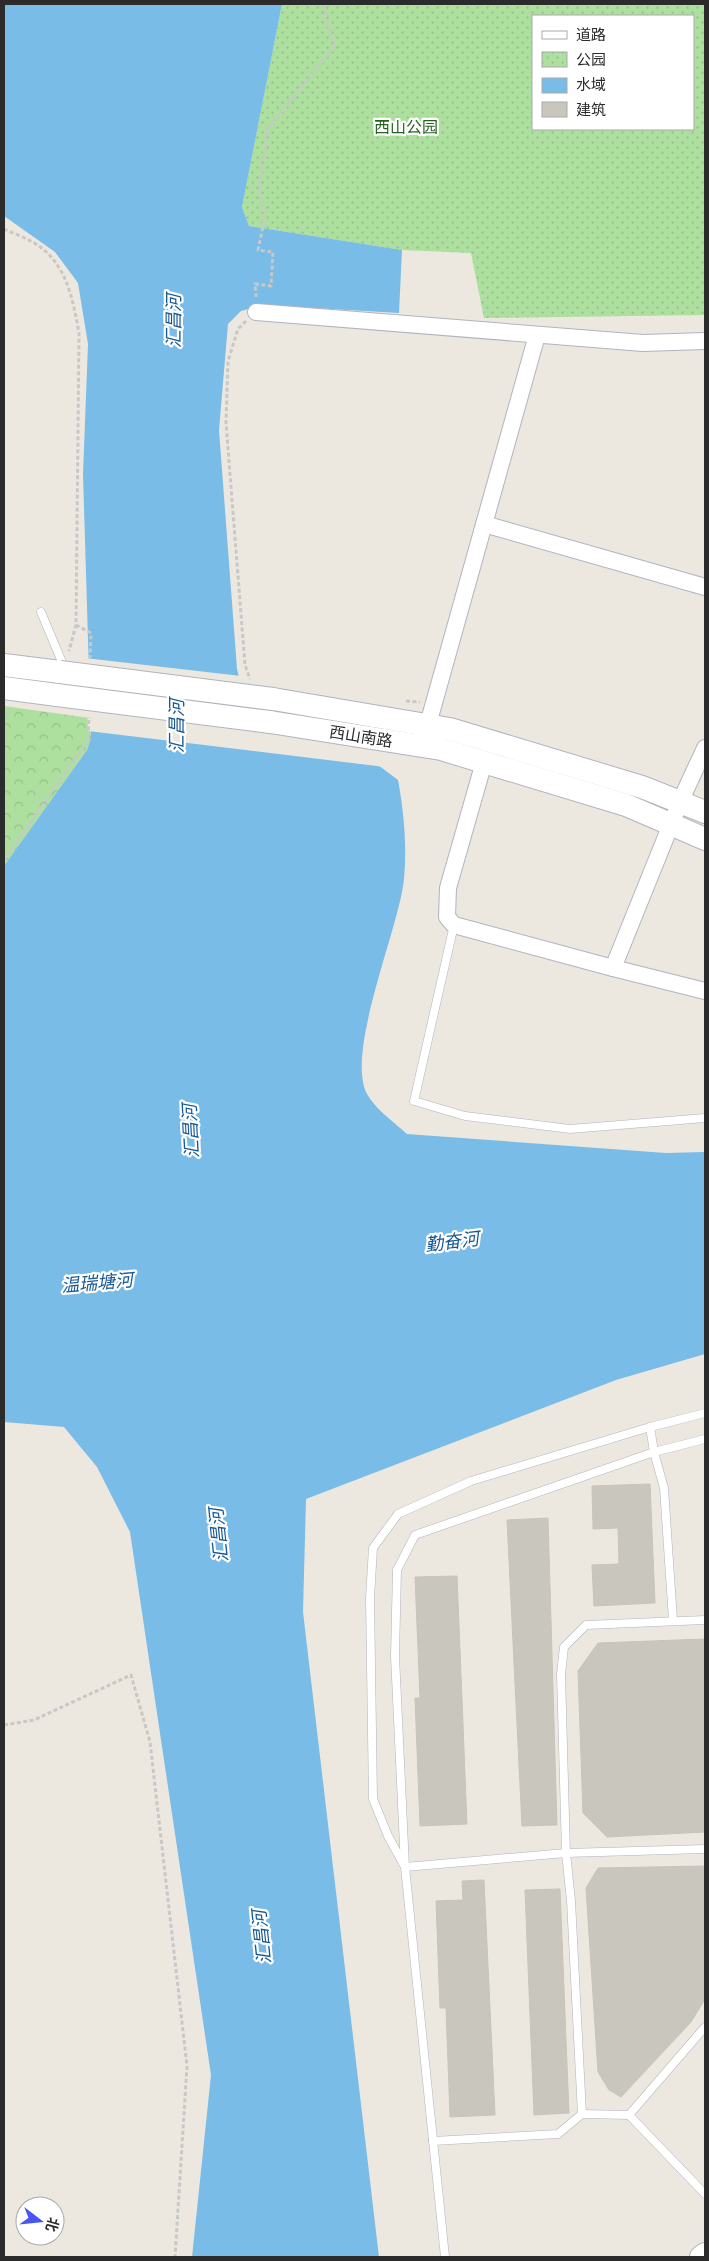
<svg xmlns="http://www.w3.org/2000/svg" width="709" height="2261" font-family="'Public Sans','Noto Sans SC',sans-serif">
<style>
.forest{fill:url(#forest-crowns)}
.park{fill:url(#park-dots);fill-rule:evenodd}
.water{fill:#79bce7}
.pier{fill:#ece8df}
.building{fill:#c8c6bd;stroke:#c8c4b8}
.lines{fill:none;stroke-linecap:round;stroke-linejoin:round}
.lane-casing{stroke:#b2b3be;stroke-width:9}
.street-casing{stroke:#b2b3be;stroke-width:18}
.secondary-casing{stroke:#b2b3be;stroke-width:24}
.path{stroke:#c8c8c8;stroke-width:3;stroke-dasharray:4 2.5;stroke-linecap:butt}
.lane{stroke:#fff;stroke-width:8}
.street{stroke:#fff;stroke-width:16}
.secondary{stroke:#fff;stroke-width:22}
.secondary-bridge-casing{stroke:#b2b3be;stroke-width:24;stroke-linecap:butt}
.secondary-bridge{stroke:#fff;stroke-width:22}
.labels{text-anchor:middle;stroke-width:4.5;stroke-linejoin:round;paint-order:stroke}
.park-label{font-size:16px;fill:#256420;stroke:#fff}
.street-label{font-size:16px;fill:#2b2b2b;stroke:#fff}
.water-label{font-size:18px;font-style:italic;fill:#175994;stroke:#fff}
</style>
<defs>
<pattern id="forest-crowns" width="20" height="18" patternUnits="userSpaceOnUse" patternTransform="scale(1.25)"><rect width="20" height="18" fill="#addf9f"/><path d="M2 6a3 3 0 1 1 6 0M12 15a3 3 0 1 1 6 0" fill="none" stroke="#95c089"/></pattern>
<pattern id="park-dots" width="8" height="8" patternUnits="userSpaceOnUse" patternTransform="scale(1.25)"><rect width="8" height="8" fill="#addf9f"/><path d="M2 2h.1M6 6h.1" fill="none" stroke="#95c089" stroke-width="1.8" stroke-linecap="round"/></pattern>
</defs>
<rect width="100%" height="100%" fill="#ece8df"/>
<!-- forest -->
<polygon class="forest" points="4,706 90,718 91,738 87,750 4,866"/>
<!-- park -->
<path class="park" d="M 282,4 L 705,4 L 705,315 L 484,318 L 471,253 L 402,250 L 249,226 L 242,207 ZM 533,16 L 693,16 L 693,129 L 533,129 Z"/>
<!-- water -->
<path class="water" d="M 4,4 L 282,4 L 242,207 L 249,226 L 402,250 L 399,313 L 264,305 L 241,311 L 228,324 L 219,430 L 237,669 L 246,706 L 261,728 L 291,747 L 374,762 L 398,780 C 404,812 407,846 404,879 C 399,929 345,1052 367,1094 C 376,1110 394,1122 407,1134 L 666,1153 L 705,1152 L 705,1354 L 616,1380 L 306,1499 L 303,1612 L 379,2257 L 192,2257 L 211,2075 L 130,1532 L 97,1467 L 64,1427 L 4,1422 L 4,866 L 87,750 L 91,738 L 83,474 L 88,344 L 78,283 L 55,252 L 4,216 Z"/>
<!-- pier -->
<polygon class="pier" points="85,658 241,676 249,705 263,726 292,744 331,749 375,760 385,767 88,731"/>
<!-- building -->
<g class="building">
<polygon points="650,1484 655,1603 594,1606 592,1565 619,1564 618,1528 593,1529 592,1486"/>
<polygon points="548,1518 557,1825 522,1826 507,1520"/>
<polygon points="457,1576 467,1824 420,1826 415,1698 420,1698 415,1577"/>
<polygon points="705,1639 705,1832 607,1837 583,1813 578,1671 598,1643"/>
<polygon points="705,1866 705,1999 691,2022 621,2097 609,2090 598,2072 586,1888 598,1868"/>
<polygon points="484,1880 495,2115 450,2117 446,2008 440,2008 436,1901 463,1900 462,1881"/>
<polygon points="560,1889 569,2113 534,2115 525,1890"/>
</g>
<g class="lines">
<defs>
<g id="lane">
<polyline points="41,612 62,662 60,670"/>
<polyline points="454,925 414,1101 465,1116 570,1129 705,1118"/>
<polyline points="705,1413 650,1427 471,1481 398,1514 373,1548 370,1598 373,1799 388,1836 405,1867 566,1853 705,1849"/>
<polyline points="650,1427 654,1452 664,1488 673,1620"/>
<polyline points="582,2114 571,1901 566,1853 561,1674 564,1647 586,1625 705,1620"/>
<polyline points="629,2115 705,2194"/>
<polyline points="433,2141 558,2134 582,2114 629,2115 705,2027"/>
<polyline points="445,2257 405,1867 395,1656 397,1570 415,1535 654,1452 705,1439"/>
</g>
<g id="street">
<polyline points="256,312 643,343 705,341"/>
<polyline points="484,524 705,587"/>
<polyline points="425,735 537,335"/>
<polyline points="484,762 448,888 447,917 454,925 613,968 680,802 705,748"/>
<polyline points="613,968 705,991"/>
</g>
<g id="secondary">
<polyline points="4,665 60,672"/>
<polyline points="4,688 57,695"/>
<polyline points="273,699 450,729 642,787 705,812"/>
<polyline points="270,722 441,749 626,805 705,839"/>
<polyline points="701,2257 705,2254"/>
</g>
</defs>
<!-- lane casing -->
<use href="#lane" class="lane-casing"/>
<!-- street casing -->
<use href="#street" class="street-casing"/>
<!-- secondary casing -->
<use href="#secondary" class="secondary-casing"/>
<!-- path -->
<g class="path">
<path d="M 4,229 C 15,234 29,239 39,246 C 67,266 73,300 79,333 L 76,625 L 69,651"/>
<polyline points="256,297 255,284 271,286 273,252 258,250 265,217 259,187 268,128 334,47 323,4"/>
<polyline points="246,321 238,329 228,361 226,423 245,665 250,679"/>
<polyline points="76,625 91,633 90,658"/>
<polyline points="406,701 420,702"/>
<polyline points="4,860 88,740 89,717"/>
<polyline points="4,1725 34,1720 131,1675 150,1742 187,2066 175,2257"/>
</g>
<!-- lane -->
<use href="#lane" class="lane"/>
<!-- street -->
<use href="#street" class="street"/>
<!-- secondary -->
<use href="#secondary" class="secondary"/>
<defs>
<g id="secondary-bridge">
<polyline points="60,672 273,699"/>
<polyline points="57,695 270,722"/>
</g>
</defs>
<!-- secondary-bridge casing -->
<use href="#secondary-bridge" class="secondary-bridge-casing"/>
<!-- secondary-bridge -->
<use href="#secondary-bridge" class="secondary-bridge"/>
</g>
<g class="labels">
<!-- park labels -->
<g class="park-label">
<text x="406" y="133">西山公园</text>
</g>
<!-- street labels -->
<g class="street-label">
<text transform="translate(361 736) rotate(9)" y="6">西山南路</text>
</g>
<!-- water labels -->
<g class="water-label">
<text transform="translate(174 321) rotate(-90)" y="6">汇昌河</text>
<text transform="translate(177 726) rotate(-90)" y="6">汇昌河</text>
<text transform="translate(191 1131) rotate(-93)" y="6">汇昌河</text>
<text transform="translate(452 1242) rotate(-7)" y="6">勤奋河</text>
<text transform="translate(97 1283) rotate(-5)" y="6">温瑞塘河</text>
<text transform="translate(219 1535) rotate(-96)" y="6">汇昌河</text>
<text transform="translate(262 1937) rotate(-96)" y="6">汇昌河</text>
</g>
</g>
<!-- border -->
<rect width="709" height="2261" fill="none" stroke="#2b2b2b" stroke-width="10"/>
<!-- legend -->
<rect x="532" y="15" width="162" height="115" fill="#ffffff" stroke="#aaaaaa"/>
<rect x="542" y="31" width="25" height="8" fill="#ffffff" stroke="#aaaaaa"/>
<text x="576" y="40" font-size="15" fill="#2b2b2b">道路</text>
<rect x="542" y="52" width="25" height="15" fill="url(#park-dots)" stroke="#aaaaaa"/>
<text x="576" y="65" font-size="15" fill="#2b2b2b">公园</text>
<rect x="542" y="78" width="25" height="15" fill="#79bce7" stroke="#aaaaaa"/>
<text x="576" y="90" font-size="15" fill="#2b2b2b">水域</text>
<rect x="542" y="102" width="25" height="15" fill="#c8c6bd" stroke="#aaaaaa"/>
<text x="576" y="115" font-size="15" fill="#2b2b2b">建筑</text>
<!-- north arrow -->
<g transform="translate(40 2221) rotate(106)"><circle r="24" fill="#ffffff" stroke="#aaaaaa"/>
<path d="M0-4L9 19L0 12L-9 19Z" fill="#4a54ee"/>
<text y="-8" font-size="14" font-weight="bold" text-anchor="middle" fill="#2b2b2b">北</text>
</g>
</svg>
